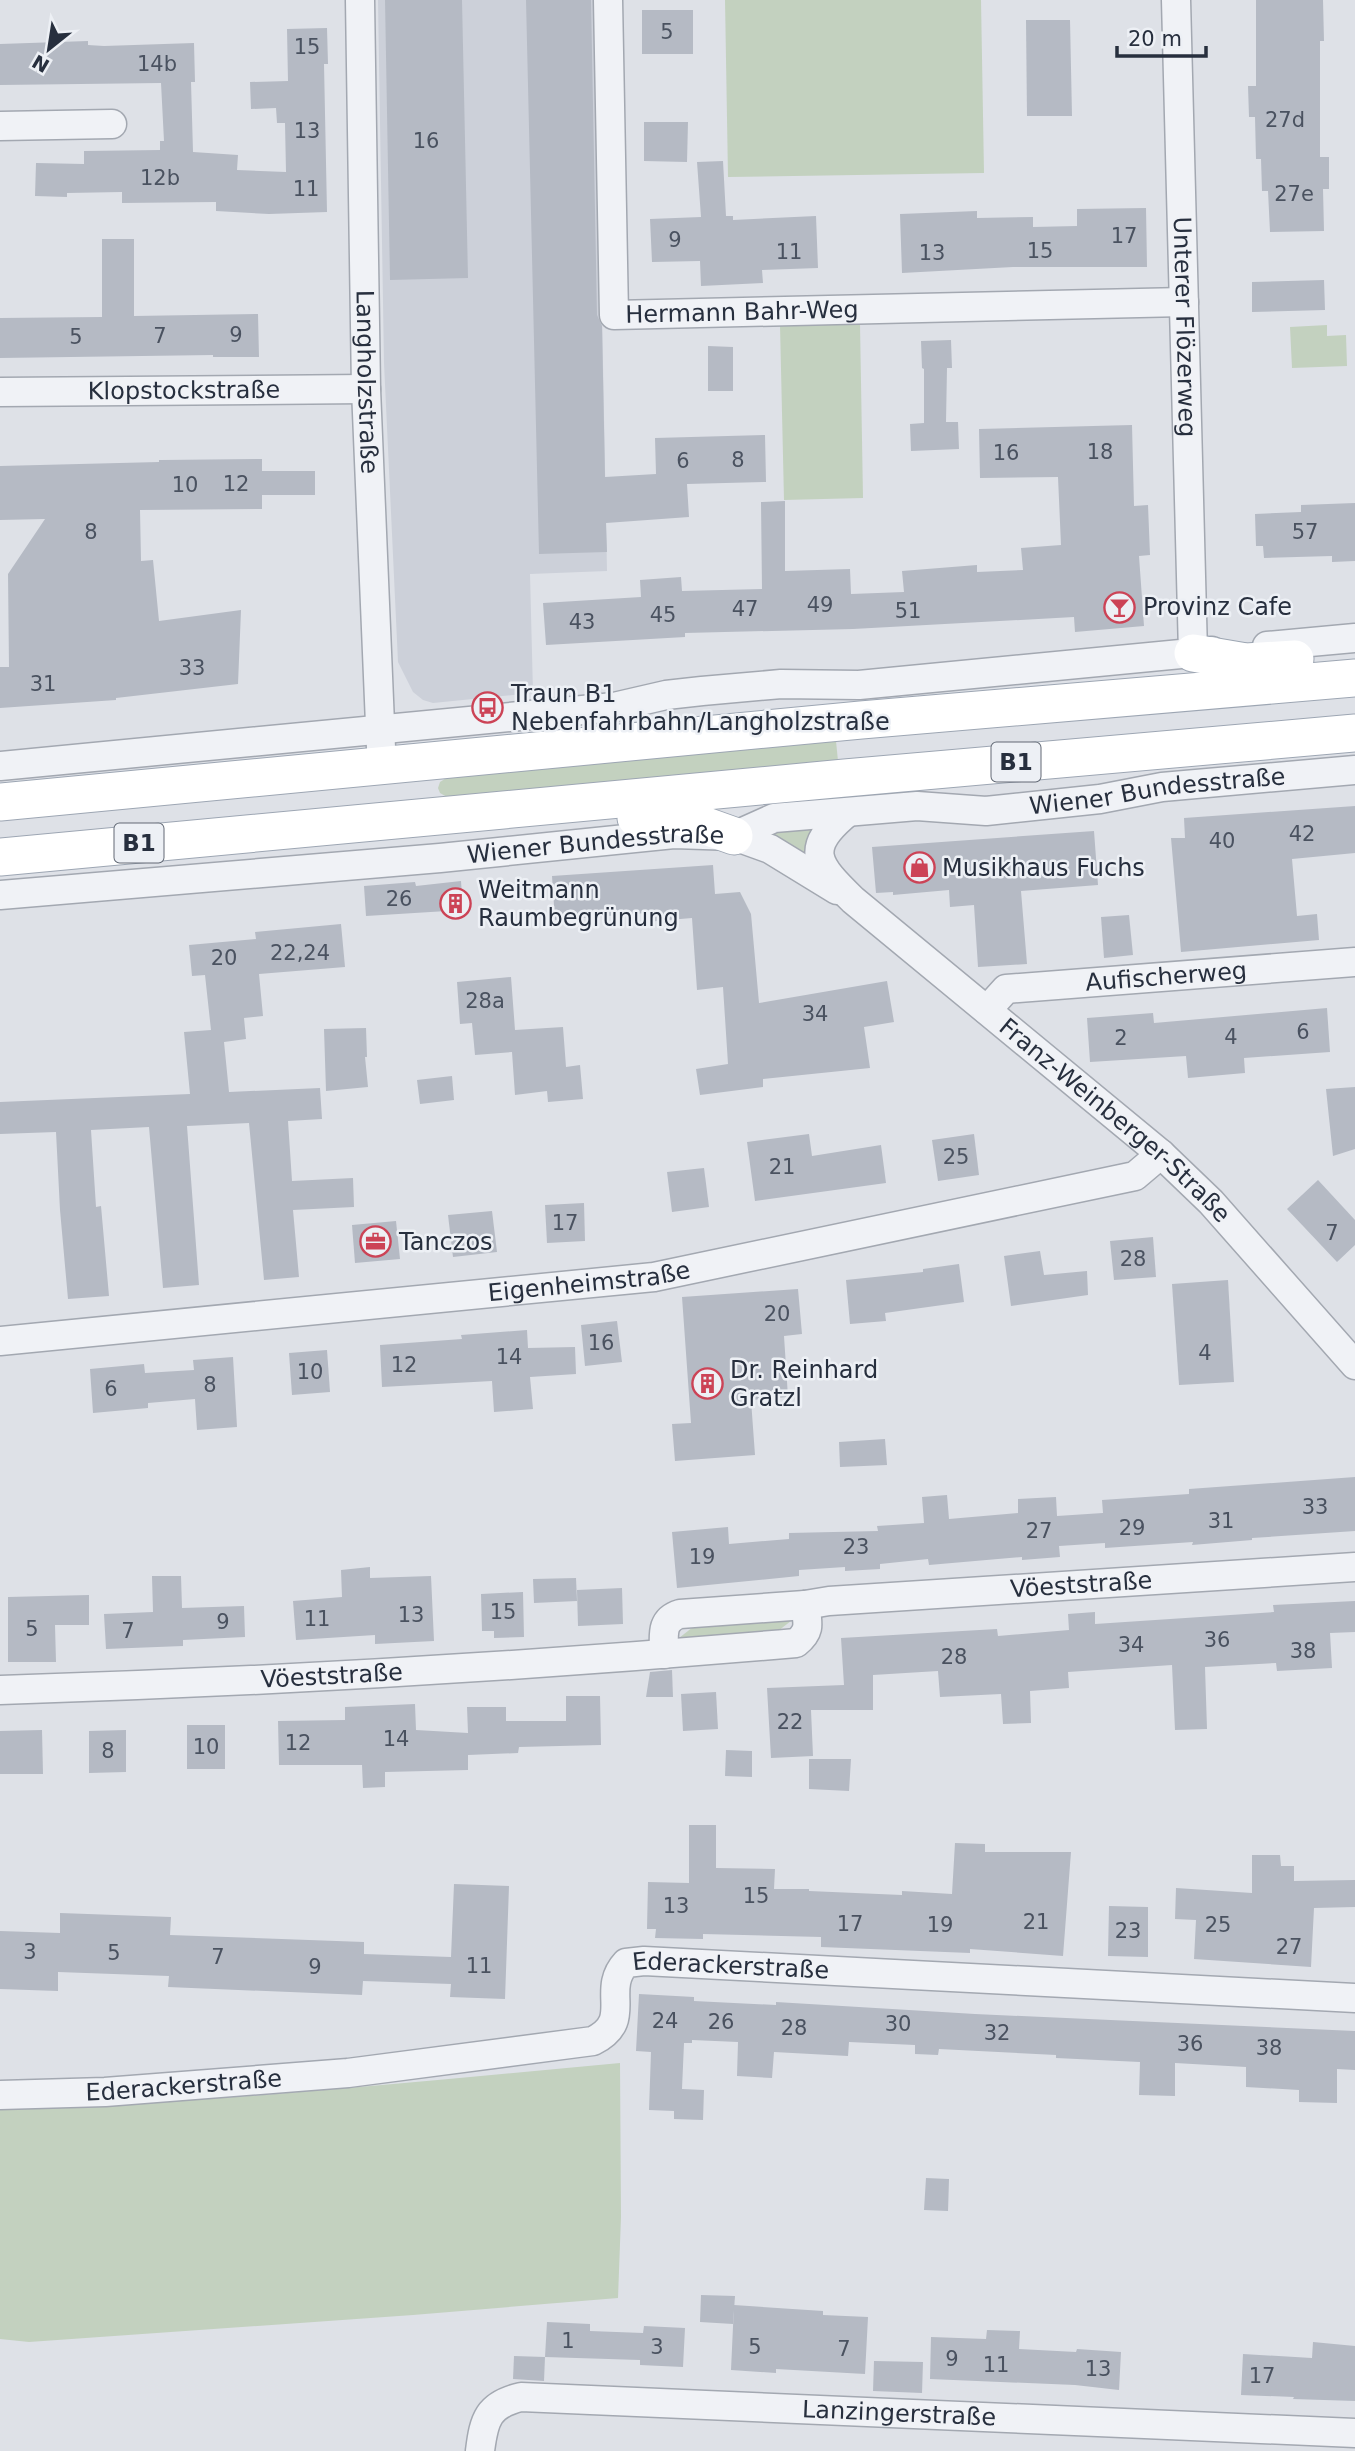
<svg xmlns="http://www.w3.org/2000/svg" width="1355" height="2451" font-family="'DejaVu Sans',sans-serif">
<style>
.built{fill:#ccd0d9}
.green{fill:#c3d1bf}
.building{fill:#b5bac4}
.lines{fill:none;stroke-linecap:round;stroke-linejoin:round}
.minor-casing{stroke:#a3a8b1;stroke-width:31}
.major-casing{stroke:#9da6b3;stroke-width:39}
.minor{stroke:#f0f2f6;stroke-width:28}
.major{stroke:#fff;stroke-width:37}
.labels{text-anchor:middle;stroke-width:5;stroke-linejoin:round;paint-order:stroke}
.number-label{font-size:21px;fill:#4a5260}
.shield{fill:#edf0f5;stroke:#626975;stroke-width:2}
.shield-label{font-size:23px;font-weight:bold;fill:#272f3e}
.street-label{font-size:24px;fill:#272f3e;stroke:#edf0f5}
.poi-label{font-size:24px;fill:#272f3e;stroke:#edf0f5;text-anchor:start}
</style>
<rect width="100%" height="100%" fill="#dee1e7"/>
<!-- built -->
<polygon class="built" points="378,0 596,0 607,571 530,574 533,693 433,703 423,700 413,692 398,662 384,363"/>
<!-- green -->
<g class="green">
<polygon points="725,0 981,0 984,173 728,177"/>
<polygon points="860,324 863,498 784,500 780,325"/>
<polygon points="1327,325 1327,336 1346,335 1347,366 1292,368 1290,327"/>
<polygon points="836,741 838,761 447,797 440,793 438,788 440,782 448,777"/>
<polygon points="821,822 810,861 771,835 776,828"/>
<polygon points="789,1619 791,1621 774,1634 680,1641 679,1638 693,1627"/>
<path d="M 620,2063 L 621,2217 L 618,2298 L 413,2315 L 29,2342 L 0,2339 L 0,2109 C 207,2104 413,2082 620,2063 Z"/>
</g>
<!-- building -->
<g class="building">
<polygon points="385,0 462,0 468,278 390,280"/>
<polygon points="526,0 591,0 597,315 602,326 605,477 656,474 655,438 765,435 766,482 687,484 689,517 606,523 607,552 539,554"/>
<polygon points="1256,0 1323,0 1324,41 1320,41 1320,157 1329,157 1329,189 1323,189 1324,231 1270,232 1268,191 1262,191 1261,159 1256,159 1255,117 1249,117 1248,86 1256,86"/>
<rect x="642" y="10" width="51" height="44"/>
<polygon points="1026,20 1070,20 1072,116 1027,116"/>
<polygon points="327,28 328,64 324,64 327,212 269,214 216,211 216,202 122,203 122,192 67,193 67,197 35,196 36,163 84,164 84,151 160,150 160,141 164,141 161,83 0,85 0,44 88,41 88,45 104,46 194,43 195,82 191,82 193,152 238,155 237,170 286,172 285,123 277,123 276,108 251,109 250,82 288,81 287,29"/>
<polygon points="644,122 688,122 687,162 644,161"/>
<polygon points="723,161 726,216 733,216 733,220 816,216 818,268 762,270 763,283 701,286 700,261 652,262 650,219 701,217 697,162"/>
<polygon points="1146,208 1147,267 1013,267 902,273 900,214 977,211 977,218 1033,217 1033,227 1077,226 1077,209"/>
<polygon points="102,239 134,239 134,316 258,314 259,357 213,357 213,355 0,358 0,318 102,317"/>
<polygon points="1324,280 1325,310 1252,312 1252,282"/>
<polygon points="951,340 952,368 947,368 946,422 958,422 959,449 911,451 910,424 924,423 924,369 922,368 921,341"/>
<polygon points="708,346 733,347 733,391 708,391"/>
<polygon points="1132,425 1134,506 1148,505 1150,555 1139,556 1144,626 1075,632 1074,617 853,629 685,633 685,637 546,645 543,603 641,597 640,580 681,577 682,591 762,589 761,502 785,501 785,571 850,569 851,594 904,592 902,571 977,565 977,572 1023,570 1021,548 1061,545 1058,477 980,478 979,429"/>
<polygon points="262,459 262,471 315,471 315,495 262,495 262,509 140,510 141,561 153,560 159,621 241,610 238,684 116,698 116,700 0,708 0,667 9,667 8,574 45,519 0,520 0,466 159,462 159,460 162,460"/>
<polygon points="1355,503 1355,561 1332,562 1332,556 1264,558 1263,546 1256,546 1255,514 1301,512 1301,505"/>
<polygon points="1355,806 1355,853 1292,859 1297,916 1317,914 1319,940 1181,952 1171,838 1185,838 1184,818"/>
<polygon points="1094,831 1098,885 1021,891 1027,964 978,967 974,905 950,907 949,890 893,895 893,892 876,893 872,847"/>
<polygon points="713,865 715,894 740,892 751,914 759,1003 887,981 894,1022 864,1027 870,1068 763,1079 763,1087 700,1095 696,1069 728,1064 723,987 697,990 692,918 646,922 646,913 555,920 552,876"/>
<polygon points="461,881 463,910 366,916 364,886 415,882 416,886"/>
<polygon points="1129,915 1133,955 1104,958 1101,917"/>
<polygon points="341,924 345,967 259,974 263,1016 244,1018 246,1039 224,1042 229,1092 320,1088 322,1119 288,1121 292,1181 353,1178 354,1207 293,1210 299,1277 264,1280 249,1123 187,1126 199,1285 163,1288 149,1127 91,1130 96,1207 101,1206 109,1296 68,1299 60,1210 56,1132 0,1134 0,1102 190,1094 184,1032 211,1030 205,975 192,976 189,945 256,939 255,932"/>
<polygon points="511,977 515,1030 563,1027 566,1067 580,1065 583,1099 548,1102 547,1091 515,1095 512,1052 475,1055 472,1023 460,1024 457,982"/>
<polygon points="1327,1008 1330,1052 1244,1058 1245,1073 1188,1078 1186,1056 1090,1062 1087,1018 1153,1013 1154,1023"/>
<polygon points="366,1028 367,1057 365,1057 368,1087 326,1091 324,1029"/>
<polygon points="452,1076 454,1100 420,1104 417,1080"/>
<polygon points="1355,1087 1355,1149 1333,1156 1326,1089"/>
<polygon points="809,1134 812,1156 881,1145 886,1183 755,1201 747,1142"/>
<polygon points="974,1134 979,1175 938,1181 932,1140"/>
<polygon points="704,1168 709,1207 672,1212 667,1172"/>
<polygon points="1318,1180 1355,1220 1355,1245 1337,1262 1287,1209"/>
<polygon points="584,1203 585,1241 547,1243 545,1205"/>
<polygon points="492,1211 497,1252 453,1257 448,1215"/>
<polygon points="396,1221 400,1259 355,1263 352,1225"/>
<polygon points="1153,1237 1156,1277 1114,1280 1110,1241"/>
<polygon points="1040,1251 1044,1275 1087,1271 1088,1295 1011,1306 1004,1256"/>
<polygon points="959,1264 964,1302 885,1313 886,1321 850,1324 846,1280 923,1272 923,1269"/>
<polygon points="1228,1280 1234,1382 1179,1385 1172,1284"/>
<polygon points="798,1289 802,1334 784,1336 788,1397 751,1400 755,1455 675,1461 672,1424 691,1423 682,1297"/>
<polygon points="617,1321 622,1362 585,1366 581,1325"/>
<polygon points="527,1330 528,1348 575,1347 576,1374 530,1377 533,1409 494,1412 492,1381 382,1387 380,1345 462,1339 461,1335"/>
<polygon points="327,1350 330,1392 292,1395 289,1353"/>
<polygon points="233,1357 237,1427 197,1430 195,1399 148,1403 148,1408 93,1413 90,1369 144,1364 145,1373 194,1370 193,1360"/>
<polygon points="885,1439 887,1465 840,1467 839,1442"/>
<polygon points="1355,1477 1355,1531 1252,1538 1252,1540 1192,1545 1193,1542 1105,1548 1105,1543 1059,1546 1060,1557 1022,1560 1022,1557 929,1565 928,1559 880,1564 880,1569 845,1571 845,1567 799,1570 799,1576 677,1588 672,1532 728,1527 729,1544 789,1539 789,1533 878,1531 877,1526 924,1523 922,1497 947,1495 949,1519 1018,1513 1018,1499 1056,1497 1057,1516 1103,1513 1102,1500 1189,1494 1189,1489"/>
<polygon points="370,1567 370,1578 431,1576 434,1641 375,1644 375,1635 296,1640 293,1601 342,1597 341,1570"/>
<polygon points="152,1576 181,1576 182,1608 244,1606 245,1637 183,1640 183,1646 106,1649 104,1614 153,1612"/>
<polygon points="576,1578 577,1601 534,1603 533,1579"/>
<polygon points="622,1588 623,1624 578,1626 577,1590"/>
<polygon points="523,1592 524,1637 494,1638 494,1631 482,1631 481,1594"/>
<polygon points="89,1595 89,1625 55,1625 56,1662 8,1662 8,1597"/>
<polygon points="1355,1601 1355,1632 1330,1633 1332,1668 1277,1671 1276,1663 1205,1667 1207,1729 1175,1730 1172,1665 1068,1672 1069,1688 1030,1691 1031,1723 1003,1724 1001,1694 940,1697 938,1671 873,1675 873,1710 811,1710 813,1756 771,1758 767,1688 844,1685 841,1638 997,1629 998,1636 1069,1630 1068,1614 1095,1612 1095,1624 1274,1612 1273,1605"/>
<polygon points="672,1670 673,1697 646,1697 650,1672"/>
<polygon points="716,1692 718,1729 683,1731 681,1694"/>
<polygon points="566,1696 600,1696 601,1745 519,1747 518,1753 468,1755 468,1770 385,1772 385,1787 363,1788 362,1765 279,1765 278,1721 345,1720 345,1707 415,1704 416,1730 468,1733 467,1707 506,1707 506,1721 566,1721"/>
<rect x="187" y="1725" width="38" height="44"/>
<polygon points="42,1730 43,1774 0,1774 0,1731"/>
<polygon points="126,1730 126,1772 89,1773 89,1731"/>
<polygon points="726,1750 752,1751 752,1777 725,1776"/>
<polygon points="809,1759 851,1759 849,1791 809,1789"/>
<polygon points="689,1825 716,1825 716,1868 775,1869 774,1889 809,1889 809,1891 902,1895 902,1891 952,1894 955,1843 985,1844 985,1852 1071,1852 1063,1956 970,1949 970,1953 821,1947 821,1937 703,1934 703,1939 655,1938 656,1929 647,1929 648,1882 689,1883"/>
<polygon points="1252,1855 1280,1855 1281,1866 1294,1866 1294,1881 1355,1880 1355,1907 1314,1908 1311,1967 1194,1959 1196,1920 1175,1919 1176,1888 1252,1893"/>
<polygon points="454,1884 509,1886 505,1999 450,1997 451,1984 363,1981 362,1995 168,1987 169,1976 58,1972 58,1991 0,1989 0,1931 60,1933 60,1913 171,1917 170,1935 364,1942 364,1954 451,1957"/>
<polygon points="1109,1906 1148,1907 1148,1957 1108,1956"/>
<polygon points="639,1994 694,1997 694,2001 776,2005 776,2002 975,2014 1355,2031 1355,2070 1337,2069 1337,2103 1299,2102 1299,2090 1246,2087 1246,2067 1175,2063 1175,2096 1139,2095 1140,2062 1056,2058 1056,2055 939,2049 938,2055 915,2054 915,2045 849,2042 848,2056 774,2052 772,2078 737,2076 738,2042 692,2040 692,2043 684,2043 682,2089 704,2090 703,2120 674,2119 674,2111 649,2110 651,2052 636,2051"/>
<polygon points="926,2178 949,2179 948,2211 924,2210"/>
<polygon points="701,2295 735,2296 733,2324 700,2322"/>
<polygon points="734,2305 823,2311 823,2315 868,2317 865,2374 776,2369 776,2373 731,2370"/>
<polygon points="547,2322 590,2324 590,2331 643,2333 644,2326 685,2328 683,2367 640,2365 640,2360 545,2357"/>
<polygon points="987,2330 1020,2331 1019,2349 1076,2352 1077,2349 1121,2352 1119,2390 1075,2385 930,2379 931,2337 986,2339"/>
<polygon points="1313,2342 1355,2346 1355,2401 1293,2399 1294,2397 1241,2395 1243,2354 1312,2358"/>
<polygon points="514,2356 545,2357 544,2381 513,2379"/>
<polygon points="874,2361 923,2362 922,2393 873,2391"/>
</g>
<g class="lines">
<defs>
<g id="minor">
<path id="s1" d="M 360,0 L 366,389 L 381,748"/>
<path id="s2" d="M 608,0 L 614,315 L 1184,302"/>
<path id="s3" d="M 1176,0 L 1193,653"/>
<polyline points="0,126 112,124"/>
<path id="s4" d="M 0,392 L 366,389"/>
<polyline points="1267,646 1355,638"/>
<polyline points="0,766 614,707 666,695 702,691 781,684 859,685 1212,651"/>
<path id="s5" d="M 848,812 C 803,849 816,864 853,900 L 1161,1154 L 1211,1202 L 1355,1365"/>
<polyline points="734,836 770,849 837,890"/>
<path id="s6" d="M 0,895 L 440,858 L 674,834 L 734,836 L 774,818 L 917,806 L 986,811 L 1100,799 L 1162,787 L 1355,770"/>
<path id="s7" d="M 987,1010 L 1006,989 L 1355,962"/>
<path id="s8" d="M 0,1341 L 654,1277 L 1135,1176 L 1161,1154"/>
<path id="s9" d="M 664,1654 C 664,1636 660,1620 680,1614 L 805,1605 L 829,1601 L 1355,1567"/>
<path id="s10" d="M 0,1690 C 266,1682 531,1666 796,1643 C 811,1631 808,1624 805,1605"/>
<path id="s11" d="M 0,2095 L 105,2092 L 348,2073 L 593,2041 C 635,2020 600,1991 626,1963 L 644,1961 L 1355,1998"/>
<path id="s12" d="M 480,2451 C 484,2419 488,2405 521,2397 L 1355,2433"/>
</g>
<g id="major">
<polyline points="1193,653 1246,662 1295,659"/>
<polyline points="0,802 861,720 1355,678"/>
<polyline points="636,818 675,815 734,836"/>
<polyline points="0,857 845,778 1355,733"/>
</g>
</defs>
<!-- minor casing -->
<use href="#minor" class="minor-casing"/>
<!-- major casing -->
<use href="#major" class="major-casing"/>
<!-- minor -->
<use href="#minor" class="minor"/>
<!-- major -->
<use href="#major" class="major"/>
</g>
<!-- icons -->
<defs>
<symbol id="bar-ring" viewBox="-11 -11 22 22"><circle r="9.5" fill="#edf0f5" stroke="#cc4356" stroke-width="1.5"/><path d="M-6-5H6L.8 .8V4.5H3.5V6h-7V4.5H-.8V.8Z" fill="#cc4356"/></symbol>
<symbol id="bus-ring" viewBox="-11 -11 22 22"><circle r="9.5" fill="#edf0f5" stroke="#cc4356" stroke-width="1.5"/><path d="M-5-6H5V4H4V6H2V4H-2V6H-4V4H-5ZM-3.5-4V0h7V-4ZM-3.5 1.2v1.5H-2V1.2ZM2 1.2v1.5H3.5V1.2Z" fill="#cc4356"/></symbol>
<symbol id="shop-ring" viewBox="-11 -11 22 22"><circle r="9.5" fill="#edf0f5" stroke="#cc4356" stroke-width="1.5"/><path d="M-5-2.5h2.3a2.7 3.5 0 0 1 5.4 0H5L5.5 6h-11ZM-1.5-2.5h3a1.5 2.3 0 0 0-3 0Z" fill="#cc4356"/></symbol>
<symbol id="building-ring" viewBox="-11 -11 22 22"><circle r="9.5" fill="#edf0f5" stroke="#cc4356" stroke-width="1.5"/><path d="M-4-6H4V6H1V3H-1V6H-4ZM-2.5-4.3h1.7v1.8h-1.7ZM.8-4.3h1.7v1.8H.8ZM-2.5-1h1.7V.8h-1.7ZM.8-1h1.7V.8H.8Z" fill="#cc4356"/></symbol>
<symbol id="office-ring" viewBox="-11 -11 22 22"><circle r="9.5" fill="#edf0f5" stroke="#cc4356" stroke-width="1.5"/><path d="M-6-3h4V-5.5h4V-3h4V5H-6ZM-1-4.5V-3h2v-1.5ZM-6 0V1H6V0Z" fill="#cc4356"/></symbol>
</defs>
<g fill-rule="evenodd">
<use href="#bar-ring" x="1102" y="590" width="35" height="35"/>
<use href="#bus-ring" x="470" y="690" width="35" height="35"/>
<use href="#shop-ring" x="902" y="850" width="35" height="35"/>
<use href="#building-ring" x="438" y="886" width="35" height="35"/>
<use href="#office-ring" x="358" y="1224" width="35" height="35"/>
<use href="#building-ring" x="690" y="1366" width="35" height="35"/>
</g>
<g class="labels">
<!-- number labels -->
<g class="number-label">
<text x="667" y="39">5</text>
<text x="307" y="54">15</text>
<text x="157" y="71">14b</text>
<text x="1285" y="127">27d</text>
<text x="307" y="138">13</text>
<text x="426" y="148">16</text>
<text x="160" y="185">12b</text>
<text x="306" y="196">11</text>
<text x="1294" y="201">27e</text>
<text x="1124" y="243">17</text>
<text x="675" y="247">9</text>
<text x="1040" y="258">15</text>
<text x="789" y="259">11</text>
<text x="932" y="260">13</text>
<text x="236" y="342">9</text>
<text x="160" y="343">7</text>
<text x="76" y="344">5</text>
<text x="1100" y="459">18</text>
<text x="1006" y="460">16</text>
<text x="738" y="467">8</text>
<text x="683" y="468">6</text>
<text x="236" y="491">12</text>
<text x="185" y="492">10</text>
<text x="91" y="539">8</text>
<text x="1305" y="539">57</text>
<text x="820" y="612">49</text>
<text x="745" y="616">47</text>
<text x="908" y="618">51</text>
<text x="663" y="622">45</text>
<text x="582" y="629">43</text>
<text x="192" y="675">33</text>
<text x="43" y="691">31</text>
<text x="1302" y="841">42</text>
<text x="1222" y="848">40</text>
<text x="399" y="906">26</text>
<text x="300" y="960">22,24</text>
<text x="224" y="965">20</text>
<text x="485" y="1008">28a</text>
<text x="815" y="1021">34</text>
<text x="1303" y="1039">6</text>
<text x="1231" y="1044">4</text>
<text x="1121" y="1045">2</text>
<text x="956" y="1164">25</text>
<text x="782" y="1174">21</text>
<text x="565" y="1230">17</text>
<text x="1332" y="1240">7</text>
<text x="1133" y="1266">28</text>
<text x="777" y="1321">20</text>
<text x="601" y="1350">16</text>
<text x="1205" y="1360">4</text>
<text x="509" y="1364">14</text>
<text x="404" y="1372">12</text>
<text x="310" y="1379">10</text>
<text x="210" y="1392">8</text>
<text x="111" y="1396">6</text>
<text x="1315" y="1514">33</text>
<text x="1221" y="1528">31</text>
<text x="1132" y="1535">29</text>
<text x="1039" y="1538">27</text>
<text x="856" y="1554">23</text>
<text x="702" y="1564">19</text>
<text x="503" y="1619">15</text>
<text x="411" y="1622">13</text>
<text x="317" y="1626">11</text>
<text x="223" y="1629">9</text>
<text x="32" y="1636">5</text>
<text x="128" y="1638">7</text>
<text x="1217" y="1647">36</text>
<text x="1131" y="1652">34</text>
<text x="1303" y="1658">38</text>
<text x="954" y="1664">28</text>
<text x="790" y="1729">22</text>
<text x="396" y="1746">14</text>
<text x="298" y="1750">12</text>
<text x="206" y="1754">10</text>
<text x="108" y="1758">8</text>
<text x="756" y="1903">15</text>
<text x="676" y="1913">13</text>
<text x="1036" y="1929">21</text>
<text x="850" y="1931">17</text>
<text x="940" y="1932">19</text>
<text x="1218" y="1932">25</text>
<text x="1128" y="1938">23</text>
<text x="1289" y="1954">27</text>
<text x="30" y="1959">3</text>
<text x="114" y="1960">5</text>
<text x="218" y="1964">7</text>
<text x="479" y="1973">11</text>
<text x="315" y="1974">9</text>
<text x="665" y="2028">24</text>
<text x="721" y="2029">26</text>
<text x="898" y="2031">30</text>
<text x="794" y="2035">28</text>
<text x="997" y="2040">32</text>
<text x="1190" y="2051">36</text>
<text x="1269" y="2055">38</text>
<text x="568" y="2348">1</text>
<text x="657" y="2354">3</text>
<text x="755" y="2354">5</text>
<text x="844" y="2356">7</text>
<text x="952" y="2366">9</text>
<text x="996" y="2372">11</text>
<text x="1098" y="2376">13</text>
<text x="1262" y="2383">17</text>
</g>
<!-- shield labels -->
<g class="shield">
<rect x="991.5" y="742.5" width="49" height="39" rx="5"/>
<rect x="114.5" y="823.5" width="49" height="39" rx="5"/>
</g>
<g class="shield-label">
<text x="1016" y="770">B1</text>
<text x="139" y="851">B1</text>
</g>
<!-- street labels -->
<g class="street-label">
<text dy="8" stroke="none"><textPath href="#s2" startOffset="443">Hermann Bahr-Weg</textPath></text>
<text dy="8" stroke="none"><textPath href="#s3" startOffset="327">Unterer Flözerweg</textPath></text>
<text dy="8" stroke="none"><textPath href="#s1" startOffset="382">Langholzstraße</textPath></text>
<text dy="8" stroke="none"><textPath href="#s4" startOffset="184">Klopstockstraße</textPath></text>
<text dy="8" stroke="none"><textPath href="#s6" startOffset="1166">Wiener Bundesstraße</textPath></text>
<text dy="8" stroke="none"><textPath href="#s6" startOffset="598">Wiener Bundesstraße</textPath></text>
<text dy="8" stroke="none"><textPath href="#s7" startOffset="189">Aufischerweg</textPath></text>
<text dy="8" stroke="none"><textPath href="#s5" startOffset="453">Franz-Weinberger-Straße</textPath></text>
<text dy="8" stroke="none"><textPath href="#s8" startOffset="592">Eigenheimstraße</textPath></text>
<text dy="8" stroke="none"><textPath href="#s9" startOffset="450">Vöeststraße</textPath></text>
<text dy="8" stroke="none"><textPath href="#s10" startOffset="332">Vöeststraße</textPath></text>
<text dy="8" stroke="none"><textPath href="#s11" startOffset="791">Ederackerstraße</textPath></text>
<text dy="8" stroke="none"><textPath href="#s11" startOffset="184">Ederackerstraße</textPath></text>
<text dy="8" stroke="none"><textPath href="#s12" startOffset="453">Lanzingerstraße</textPath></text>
</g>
<!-- poi labels -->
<g class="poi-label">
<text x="1143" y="615">Provinz Cafe</text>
<text x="511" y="702">Traun B1<tspan x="511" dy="28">Nebenfahrbahn/Langholzstraße</tspan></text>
<text x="942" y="876">Musikhaus Fuchs</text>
<text x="478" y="898">Weitmann<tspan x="478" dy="28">Raumbegrünung</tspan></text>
<text x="399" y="1250">Tanczos</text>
<text x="730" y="1378">Dr. Reinhard<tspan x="730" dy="28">Gratzl</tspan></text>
</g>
</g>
<!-- north arrow -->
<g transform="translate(49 49) rotate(210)" stroke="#edf0f5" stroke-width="5" paint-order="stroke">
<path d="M0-5L12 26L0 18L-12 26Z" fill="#272f3e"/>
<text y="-10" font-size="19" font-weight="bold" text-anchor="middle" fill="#272f3e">N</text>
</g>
<!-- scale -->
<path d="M1117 46v10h89v-10" fill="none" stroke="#272f3e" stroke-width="3.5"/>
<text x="1128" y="46" font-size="21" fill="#272f3e" stroke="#edf0f5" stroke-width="5" paint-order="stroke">20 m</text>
</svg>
